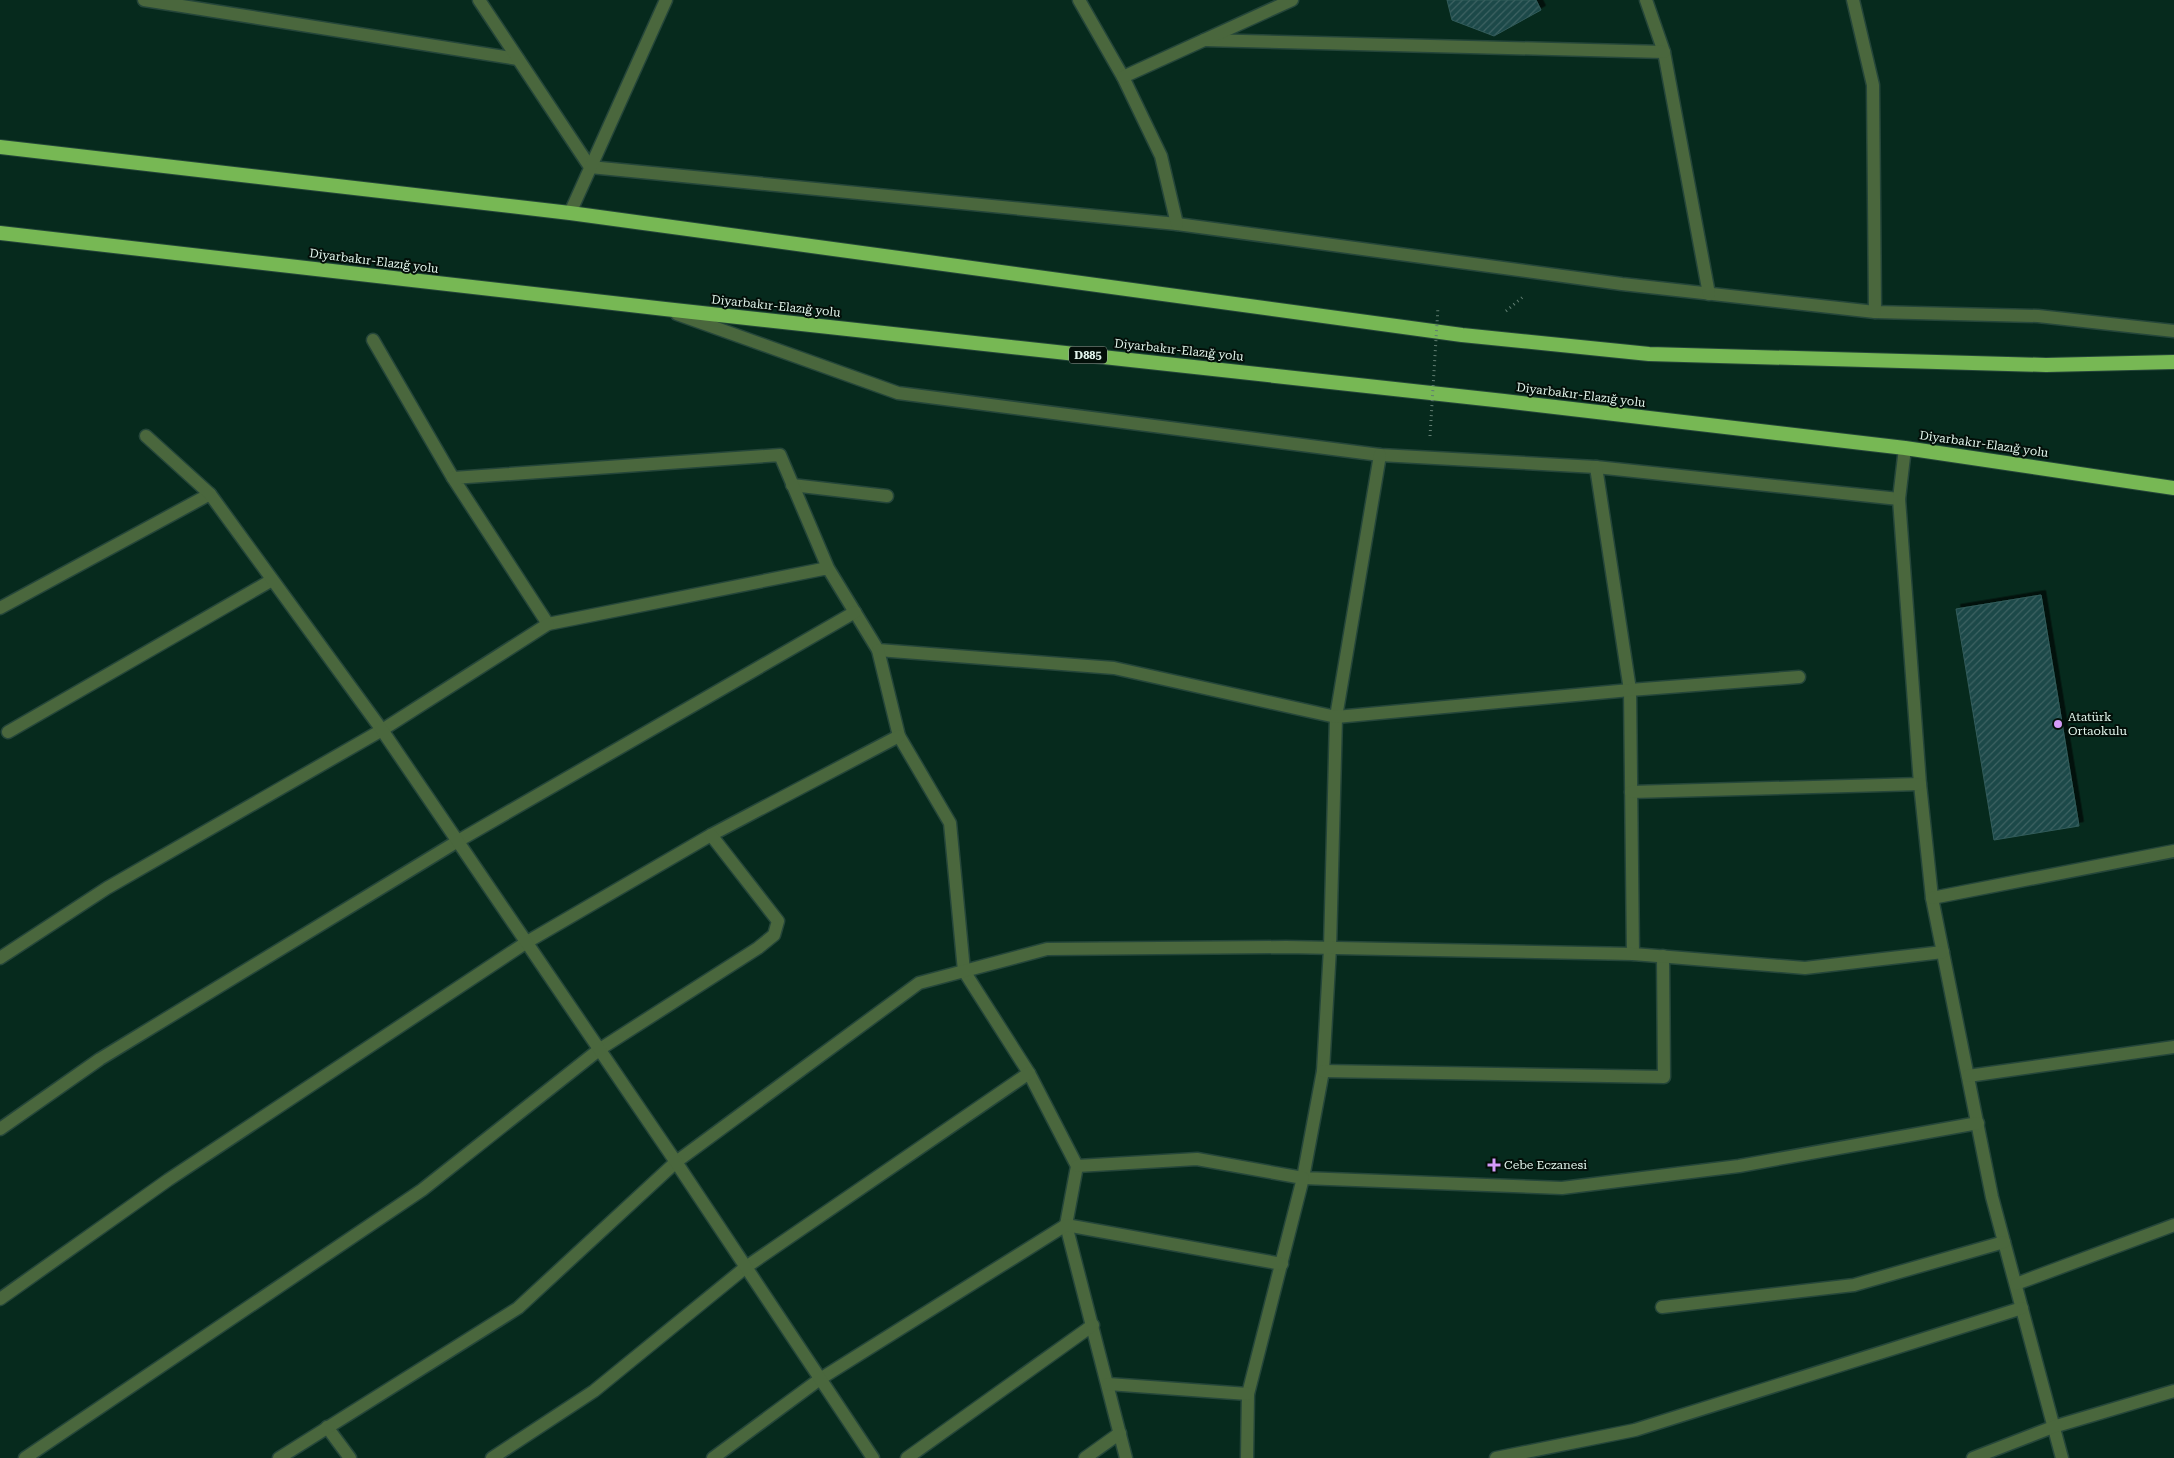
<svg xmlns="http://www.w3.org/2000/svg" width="2174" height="1458" font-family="'Roboto Serif',serif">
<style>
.building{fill:url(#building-hatch);stroke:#325c5b;filter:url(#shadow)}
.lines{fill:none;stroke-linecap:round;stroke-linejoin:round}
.minor-casing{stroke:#25463a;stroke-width:15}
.tertiary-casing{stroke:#25463a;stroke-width:15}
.trunk-casing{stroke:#25463a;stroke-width:16}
.path{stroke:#617e72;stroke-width:3;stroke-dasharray:1 4;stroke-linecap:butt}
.minor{stroke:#4a673d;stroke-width:12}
.tertiary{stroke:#4a673d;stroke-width:12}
.trunk{stroke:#77b854;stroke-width:14}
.path-bridge{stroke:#617e72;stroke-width:3;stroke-dasharray:1 4;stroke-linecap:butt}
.poi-dot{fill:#d59bfa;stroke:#030f09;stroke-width:2}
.labels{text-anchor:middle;stroke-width:4;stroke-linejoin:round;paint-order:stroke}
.shield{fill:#030f09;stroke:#9fb0a8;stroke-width:1}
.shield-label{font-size:11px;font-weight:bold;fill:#e2f5ec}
.street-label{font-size:12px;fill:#e2f5ec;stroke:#030f09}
.poi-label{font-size:12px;fill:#e2f5ec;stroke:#030f09;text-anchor:start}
</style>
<defs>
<pattern id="building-hatch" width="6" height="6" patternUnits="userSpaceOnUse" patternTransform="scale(1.25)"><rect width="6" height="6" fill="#1d4848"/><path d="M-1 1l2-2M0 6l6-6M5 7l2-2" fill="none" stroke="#3e6363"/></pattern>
<filter id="shadow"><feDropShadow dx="4.5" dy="-4.5" stdDeviation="0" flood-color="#0009"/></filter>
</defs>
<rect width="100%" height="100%" fill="#062a1d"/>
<!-- building -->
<g class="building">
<polygon points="1447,0 1536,0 1541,10 1494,36 1452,20"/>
<polygon points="2041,595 2079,826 1994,840 1956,609"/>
</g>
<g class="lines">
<defs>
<g id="minor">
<polyline points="144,0 518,59"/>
<polyline points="479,0 590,167 1177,224 1622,284 1875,312 2038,316 2174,331"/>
<polyline points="1079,0 1123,77 1161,156 1177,224"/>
<polyline points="1646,0 1664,52 1709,294"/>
<polyline points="1853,0 1873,85 1875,312"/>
<polyline points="1204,40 1664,52"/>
<polyline points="1123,77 1292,0"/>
<polyline points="570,213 666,0"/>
<polyline points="677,314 898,393 1380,455 1596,467 1899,499"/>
<polyline points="373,340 453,478"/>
<polyline points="1905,448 1899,499 1920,784 1932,898 1992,1197 2062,1458"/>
<polyline points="1380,455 1336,717 1330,948 1323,1071 1303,1178 1562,1188 1739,1166 1978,1123"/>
<polyline points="1596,467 1630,690 1633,954"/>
<polyline points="792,485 887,496"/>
<polyline points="828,568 548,624 453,478 780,455 828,568 878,650 1114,668 1336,717 1630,690 1799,677"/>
<polyline points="0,608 210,494"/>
<polyline points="878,650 899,736 950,823 964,971 1029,1073 1077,1166 1066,1225 1126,1458"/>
<polyline points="8,732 272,580"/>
<polyline points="1631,792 1920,784"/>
<polyline points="1932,898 2174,851"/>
<polyline points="0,958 107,888 382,730 548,624"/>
<polyline points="1323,1071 1664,1077 1663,956"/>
<polyline points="1968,1076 2174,1047"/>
<polyline points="0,1129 100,1059 458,841 855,612"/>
<polyline points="1077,1166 1197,1159 1303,1178 1248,1394 1247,1458"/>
<polyline points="2016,1284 2174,1225"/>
<polyline points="0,1299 168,1180 527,942 711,835 899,736"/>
<polyline points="1662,1307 1854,1285 2004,1242"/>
<polyline points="1108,1384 1248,1394"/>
<polyline points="327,1427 350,1458"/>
<polyline points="25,1458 422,1190 600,1049 758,948 774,935 778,921 711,835"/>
<polyline points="279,1458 518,1308 676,1162 919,983 1047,949 1286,947 1633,954 1805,968 1943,952"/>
<polyline points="492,1458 594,1391 746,1267 1029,1073"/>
<polyline points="713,1458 820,1379 1066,1225 1282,1264"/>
<polyline points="907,1458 1093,1325"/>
<polyline points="1085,1458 1120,1433"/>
<polyline points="1496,1458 1635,1430 2022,1308"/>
<polyline points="1973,1458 2053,1427 2174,1391"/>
</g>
<polyline id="tertiary" points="146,436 210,494 382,730 676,1162 873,1458"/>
<g id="trunk">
<polyline points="0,147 570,213 1462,335 1649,354 2046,365 2174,362"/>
<polyline points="0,233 665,309 1504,401 1905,448 2174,488"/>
</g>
</defs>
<!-- minor casing -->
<use href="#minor" class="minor-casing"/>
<!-- tertiary casing -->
<use href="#tertiary" class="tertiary-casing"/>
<!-- trunk casing -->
<use href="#trunk" class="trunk-casing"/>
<!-- path -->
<polyline class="path" points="1506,311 1524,296"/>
<!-- minor -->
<use href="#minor" class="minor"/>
<!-- tertiary -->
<use href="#tertiary" class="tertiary"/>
<!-- trunk -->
<use href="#trunk" class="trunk"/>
<!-- path-bridge -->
<polyline class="path-bridge" points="1430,436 1438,307"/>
</g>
<!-- markers -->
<g class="poi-dot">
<circle cx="2058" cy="724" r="5"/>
<path d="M1491.5 1157.5h5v5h5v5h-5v5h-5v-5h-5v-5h5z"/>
</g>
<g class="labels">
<!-- shield labels -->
<rect class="shield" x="1069" y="346.5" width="38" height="17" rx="4"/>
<g class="shield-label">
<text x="1088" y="359">D885</text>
</g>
<!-- street labels -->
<g class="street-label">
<text transform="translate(374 261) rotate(7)" y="4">Diyarbakır-Elazığ yolu</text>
<text transform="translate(776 306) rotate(6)" y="4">Diyarbakır-Elazığ yolu</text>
<text transform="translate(1179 350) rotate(6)" y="4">Diyarbakır-Elazığ yolu</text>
<text transform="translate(1581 395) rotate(7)" y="4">Diyarbakır-Elazığ yolu</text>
<text transform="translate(1984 444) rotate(8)" y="4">Diyarbakır-Elazığ yolu</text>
</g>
<!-- poi labels -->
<g class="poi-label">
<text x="2068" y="721">Atatürk<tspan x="2068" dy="14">Ortaokulu</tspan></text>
<text x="1504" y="1169">Cebe Eczanesi</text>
</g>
</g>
</svg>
